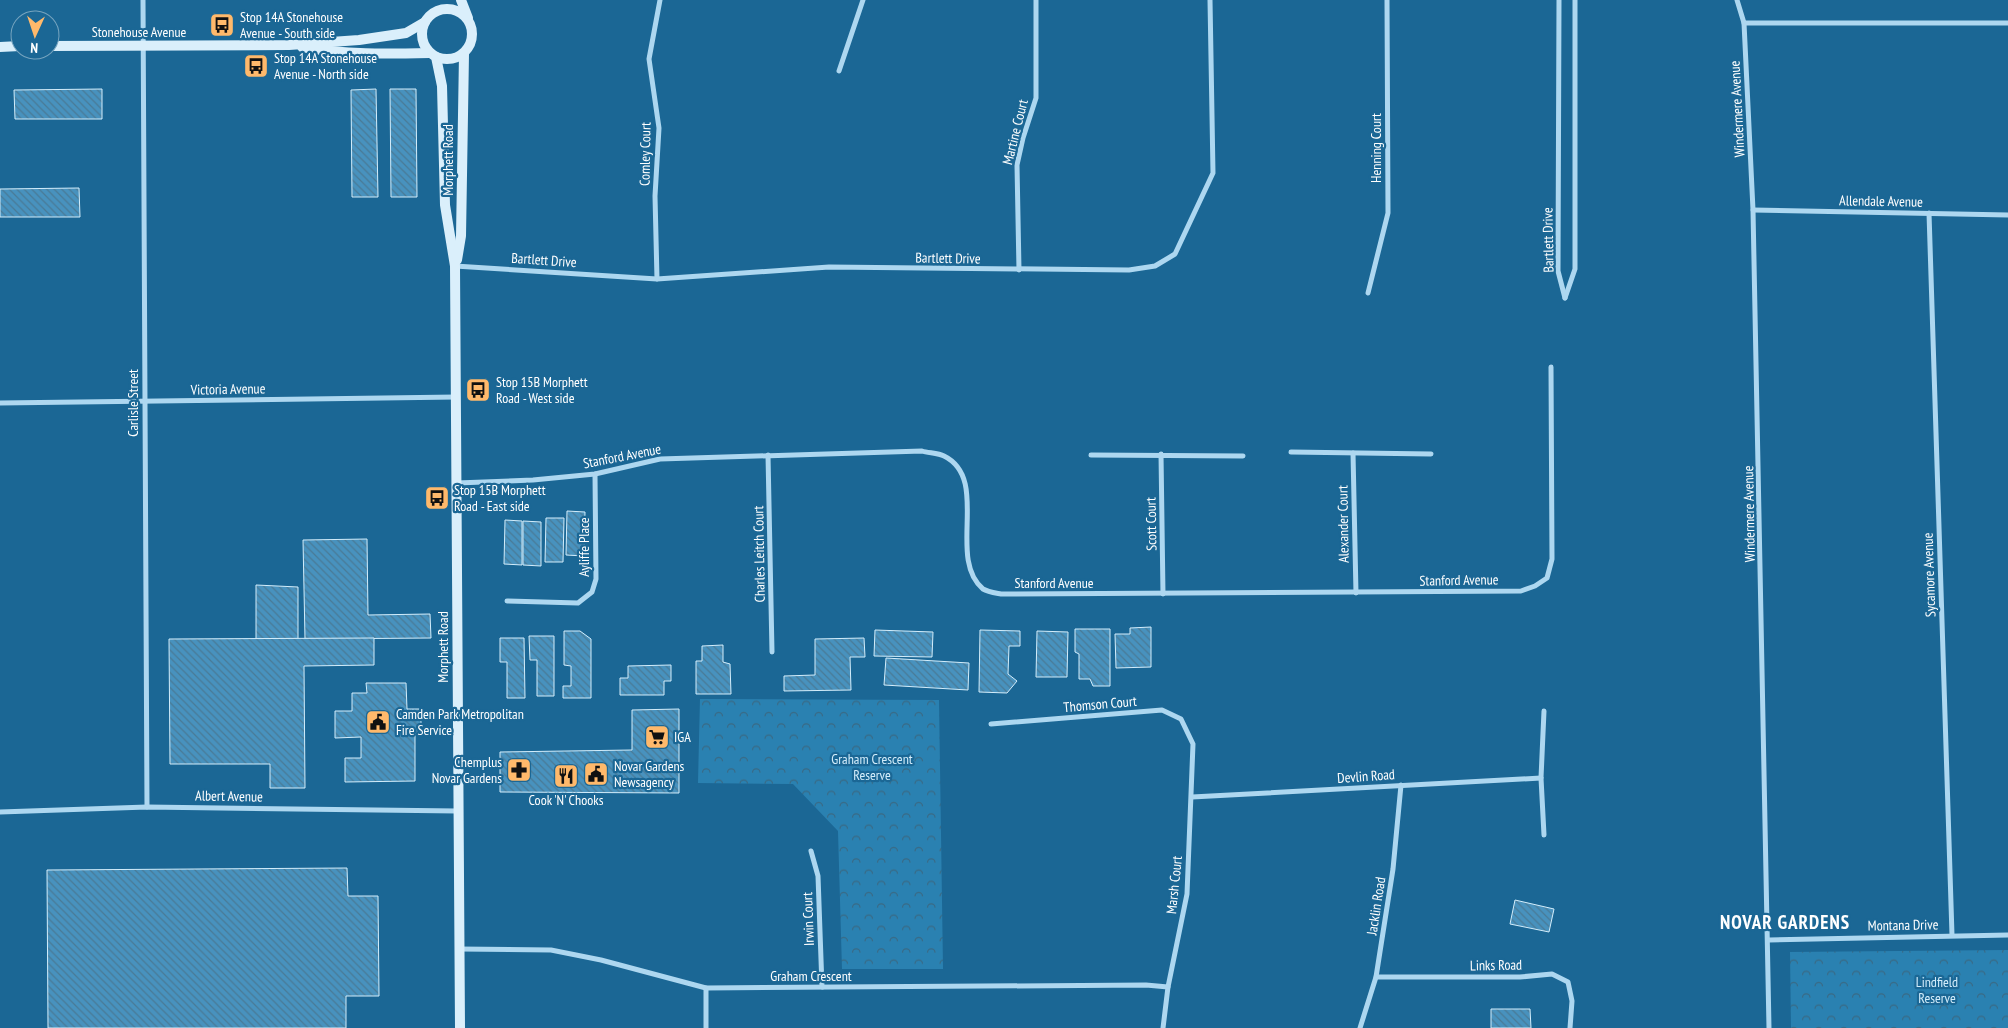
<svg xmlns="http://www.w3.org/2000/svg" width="2008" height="1028" font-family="'PT Sans Narrow',sans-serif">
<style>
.park{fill:url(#park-crowns)}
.building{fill:url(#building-back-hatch);stroke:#d3edfb}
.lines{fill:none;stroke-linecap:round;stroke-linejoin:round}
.street{stroke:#add7f0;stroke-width:5}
.secondary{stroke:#daeffb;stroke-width:10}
.labels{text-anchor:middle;stroke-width:4.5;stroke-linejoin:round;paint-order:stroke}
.poi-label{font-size:14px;fill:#fff;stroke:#1b6795;text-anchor:start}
.street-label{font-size:14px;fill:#fff;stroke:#1b6795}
.park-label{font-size:14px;fill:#d3edfb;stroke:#1b6795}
.district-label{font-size:19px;font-weight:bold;letter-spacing:1px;fill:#fff;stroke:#1b6795}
</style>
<defs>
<pattern id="park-crowns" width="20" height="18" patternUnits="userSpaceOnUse" patternTransform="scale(1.25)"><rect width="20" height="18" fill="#2a81b1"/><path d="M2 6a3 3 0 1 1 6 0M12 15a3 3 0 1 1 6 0" fill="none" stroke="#396984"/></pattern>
<pattern id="building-back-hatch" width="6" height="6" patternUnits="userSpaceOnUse" patternTransform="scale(1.25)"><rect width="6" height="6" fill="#4892be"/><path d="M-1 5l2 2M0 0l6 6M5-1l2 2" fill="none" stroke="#497a96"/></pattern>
</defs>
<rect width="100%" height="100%" fill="#1b6795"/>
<!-- park -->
<g class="park">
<polygon points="700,699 939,700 943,969 842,969 838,831 793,784 698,783"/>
<polygon points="2008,950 2008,1028 1791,1028 1790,952"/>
</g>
<!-- building -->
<g class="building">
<polygon points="102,89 102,119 15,119 14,90"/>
<polygon points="376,89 378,197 352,197 351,90"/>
<polygon points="390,89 416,89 417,197 391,197"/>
<polygon points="79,188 80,217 0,217 0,189"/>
<polygon points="567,511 585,512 584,556 566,555"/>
<polygon points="546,518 564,518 563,562 545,562"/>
<polygon points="505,520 522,521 522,565 504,564"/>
<polygon points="523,521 541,522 541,566 523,565"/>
<polygon points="367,539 368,615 430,614 431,638 305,639 303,540"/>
<polygon points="256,585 298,587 298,639 256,639"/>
<polygon points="1151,627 1151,667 1116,668 1115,634 1130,634 1130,628"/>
<polygon points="1075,629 1110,629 1110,686 1093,686 1090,679 1079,679 1079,654 1075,652"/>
<polygon points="875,630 933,632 932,657 874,656"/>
<polygon points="980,630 1020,631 1020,646 1009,646 1008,674 1017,681 1007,693 979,692"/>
<polygon points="564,631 580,631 591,639 591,698 563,698 563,686 571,686 571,666 564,665"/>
<polygon points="1037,631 1068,632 1067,677 1036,677"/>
<polygon points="529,636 554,636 554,696 537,696 537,660 530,660"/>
<polygon points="374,638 374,665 304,666 305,788 270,788 270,764 170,764 169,639"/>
<polygon points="500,638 524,638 525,698 507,698 507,662 500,662"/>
<polygon points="864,638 865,657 850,657 851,690 784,691 784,676 815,675 815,639"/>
<polygon points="723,645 723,662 730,664 731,694 696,694 696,661 702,661 702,646"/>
<polygon points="886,658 969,663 968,690 884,685"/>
<polygon points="671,665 671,681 664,681 664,695 620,695 620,678 628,678 628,666"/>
<polygon points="366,683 406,683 407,709 421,709 421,734 415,734 415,781 345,782 345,758 361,758 361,737 335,738 335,711 352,711 352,693 367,693"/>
<polygon points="679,709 679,793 500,792 500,752 632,750 632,710"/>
<polygon points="347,868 348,896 378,896 379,996 346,996 346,1028 48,1028 47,870"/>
<polygon points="1515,900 1554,909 1549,932 1510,924"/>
<polygon points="1491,1009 1530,1009 1531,1028 1491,1028"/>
</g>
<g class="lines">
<!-- street -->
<g class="street">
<polyline points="143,0 147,807"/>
<polyline points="1559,0 1558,271 1565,298"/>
<polyline points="1737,0 1744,23 1753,210 1769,1028"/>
<polyline points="1744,23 2008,23"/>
<polyline points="839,71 863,0"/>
<polyline points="1753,210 2008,215"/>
<polyline points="1929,213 1952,935"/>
<polyline points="455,266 657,279 829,267 1129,270 1155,266 1175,254 1213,173 1210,0"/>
<polyline points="1019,270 1017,165 1023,138 1036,98 1036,0"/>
<polyline points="657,279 655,196 659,128 649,59 660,0"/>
<polyline points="1368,293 1388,213 1387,0"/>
<polyline points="1565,298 1575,269 1575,0"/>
<polyline points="0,403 456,397"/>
<polyline points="1291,452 1431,454"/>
<polyline points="1353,453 1356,593"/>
<polyline points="1161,454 1163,594"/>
<polyline points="768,455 772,652"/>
<polyline points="1091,455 1243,456"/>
<path d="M 457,483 L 533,480 L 595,474 L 660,459 L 922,451 C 928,453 938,453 944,456 C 991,479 946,558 983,589 C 988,592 996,593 1001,594 L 1521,591 L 1535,586 L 1547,578 L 1552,559 L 1551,367"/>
<polyline points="507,601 578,603 592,592 596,579 595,474"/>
<polyline points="991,724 1162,710 1181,719 1193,744 1187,894 1168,987 1163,1028"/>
<polyline points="1192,797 1541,778"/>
<polyline points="0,812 147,807 457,811"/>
<polyline points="1544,835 1541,778 1544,711"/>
<polyline points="811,851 818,876 822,987"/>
<polyline points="1769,940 2008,935"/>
<polyline points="459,949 551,950 601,960 706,988 1146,985 1168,987"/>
<polyline points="1376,977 1520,977 1552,974 1568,982 1572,1001 1570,1028"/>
<polyline points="706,988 706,1028"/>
<polyline points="1360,1028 1376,977 1393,869 1401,785"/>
</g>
<!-- secondary -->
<g class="secondary">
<polyline points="461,0 468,18"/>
<circle cx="447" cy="34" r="25"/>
<polyline points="50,46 289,45 359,40 406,33 425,22"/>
<polyline points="0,47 20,46"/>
<path d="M 302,47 C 345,55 387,54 430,53"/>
<polyline points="436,57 442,86 445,205 455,266 460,1028"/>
<polyline points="457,260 461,236 464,54"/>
</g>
</g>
<!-- icons -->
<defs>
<symbol id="bus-square" viewBox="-11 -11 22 22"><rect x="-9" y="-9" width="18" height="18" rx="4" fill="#ffb96b" stroke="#1b6795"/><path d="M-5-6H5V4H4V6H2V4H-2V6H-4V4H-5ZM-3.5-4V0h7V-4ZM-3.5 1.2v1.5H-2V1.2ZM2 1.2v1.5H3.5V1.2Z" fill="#111"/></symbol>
<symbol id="civic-square" viewBox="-11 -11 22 22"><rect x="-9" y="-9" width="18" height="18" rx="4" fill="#ffb96b" stroke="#1b6795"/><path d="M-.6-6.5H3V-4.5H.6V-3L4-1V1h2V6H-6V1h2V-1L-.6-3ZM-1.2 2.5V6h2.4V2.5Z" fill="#111"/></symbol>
<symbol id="supermarket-square" viewBox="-11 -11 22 22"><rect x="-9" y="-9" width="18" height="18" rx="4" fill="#ffb96b" stroke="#1b6795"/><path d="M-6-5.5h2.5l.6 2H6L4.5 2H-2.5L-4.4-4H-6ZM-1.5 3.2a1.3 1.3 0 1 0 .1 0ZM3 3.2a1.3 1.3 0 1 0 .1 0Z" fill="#111"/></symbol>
<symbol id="pharmacy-square" viewBox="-11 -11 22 22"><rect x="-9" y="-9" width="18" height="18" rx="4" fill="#ffb96b" stroke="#1b6795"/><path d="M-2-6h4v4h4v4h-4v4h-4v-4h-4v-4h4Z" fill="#111"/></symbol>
<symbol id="restaurant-square" viewBox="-11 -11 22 22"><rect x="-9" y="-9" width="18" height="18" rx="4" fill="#ffb96b" stroke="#1b6795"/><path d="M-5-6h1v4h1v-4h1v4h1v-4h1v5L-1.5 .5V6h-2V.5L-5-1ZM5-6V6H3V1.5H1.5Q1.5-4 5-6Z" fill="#111"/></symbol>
</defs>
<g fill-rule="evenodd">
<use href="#bus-square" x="208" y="11" width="28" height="28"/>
<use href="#bus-square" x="242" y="52" width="28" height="28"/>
<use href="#bus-square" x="464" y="376" width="28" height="28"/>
<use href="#bus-square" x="423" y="484" width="28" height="28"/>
<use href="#civic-square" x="364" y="708" width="28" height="28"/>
<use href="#supermarket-square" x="643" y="723" width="28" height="28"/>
<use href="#pharmacy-square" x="505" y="756" width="28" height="28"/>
<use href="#civic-square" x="582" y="760" width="28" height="28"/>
<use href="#restaurant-square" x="552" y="762" width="28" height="28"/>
</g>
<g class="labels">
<!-- poi labels -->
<g class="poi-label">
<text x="240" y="22">Stop 14A Stonehouse<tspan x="240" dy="16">Avenue - South side</tspan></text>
<text x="274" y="63">Stop 14A Stonehouse<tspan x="274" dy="16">Avenue - North side</tspan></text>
<text x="496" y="387">Stop 15B Morphett<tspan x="496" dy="16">Road - West side</tspan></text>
<text x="454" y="495">Stop 15B Morphett<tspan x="454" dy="16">Road - East side</tspan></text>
<text x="396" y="719">Camden Park Metropolitan<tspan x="396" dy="16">Fire Service</tspan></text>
<text x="674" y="742">IGA</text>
<text x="502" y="767" text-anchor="end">Chemplus<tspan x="502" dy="16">Novar Gardens</tspan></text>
<text x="614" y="771">Novar Gardens<tspan x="614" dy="16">Newsagency</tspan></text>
<text x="566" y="805" text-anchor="middle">Cook 'N' Chooks</text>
</g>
<!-- street labels -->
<g class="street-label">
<text x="139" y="37">Stonehouse Avenue</text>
<text transform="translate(1737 109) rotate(-93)" y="5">Windermere Avenue</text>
<text transform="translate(1015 132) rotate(-76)" y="5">Martine Court</text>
<text transform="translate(1376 148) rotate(-90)" y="5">Henning Court</text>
<text transform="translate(645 154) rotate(-89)" y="5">Comley Court</text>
<text transform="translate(448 160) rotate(-90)" y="5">Morphett Road</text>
<text transform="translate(1881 201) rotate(1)" y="5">Allendale Avenue</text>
<text transform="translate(1548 240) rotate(-91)" y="5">Bartlett Drive</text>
<text transform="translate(948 258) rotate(1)" y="5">Bartlett Drive</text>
<text transform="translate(544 260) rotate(4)" y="5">Bartlett Drive</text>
<text transform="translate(228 389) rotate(-1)" y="5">Victoria Avenue</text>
<text transform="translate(133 403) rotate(-90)" y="5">Carlisle Street</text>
<text transform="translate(622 456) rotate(-11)" y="5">Stanford Avenue</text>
<text transform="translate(1749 514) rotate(-91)" y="5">Windermere Avenue</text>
<text transform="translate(1151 524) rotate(-91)" y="5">Scott Court</text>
<text transform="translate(1343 524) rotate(-91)" y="5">Alexander Court</text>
<text transform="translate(584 547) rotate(-90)" y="5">Ayliffe Place</text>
<text transform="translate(759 554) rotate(-91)" y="5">Charles Leitch Court</text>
<text transform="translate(1929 575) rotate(-92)" y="5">Sycamore Avenue</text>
<text transform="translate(1459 580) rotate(-1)" y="5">Stanford Avenue</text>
<text x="1054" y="588">Stanford Avenue</text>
<text transform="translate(443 647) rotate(-90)" y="5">Morphett Road</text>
<text transform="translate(1100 704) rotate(-5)" y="5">Thomson Court</text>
<text transform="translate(1366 776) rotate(-4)" y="5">Devlin Road</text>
<text transform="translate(229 796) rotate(1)" y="5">Albert Avenue</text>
<text transform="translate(1174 885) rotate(-84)" y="5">Marsh Court</text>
<text transform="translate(1376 906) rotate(-81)" y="5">Jacklin Road</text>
<text transform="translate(808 919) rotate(-92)" y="5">Irwin Court</text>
<text transform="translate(1903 925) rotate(-1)" y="5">Montana Drive</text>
<text transform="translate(1496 965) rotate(-1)" y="5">Links Road</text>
<text x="811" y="981">Graham Crescent</text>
</g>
<!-- park labels -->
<g class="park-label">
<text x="872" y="764">Graham Crescent<tspan x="872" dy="16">Reserve</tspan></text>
<text x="1937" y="987">Lindfield<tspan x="1937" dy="16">Reserve</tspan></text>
</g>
<!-- district labels -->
<g class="district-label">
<text x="1785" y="929">NOVAR GARDENS</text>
</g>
</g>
<!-- north arrow -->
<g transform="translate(35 35) rotate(183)"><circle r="24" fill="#1b6795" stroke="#76a4bf"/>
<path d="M0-4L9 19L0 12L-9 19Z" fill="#ffb96b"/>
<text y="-8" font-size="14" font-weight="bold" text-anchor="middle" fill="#ffffff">N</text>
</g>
</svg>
